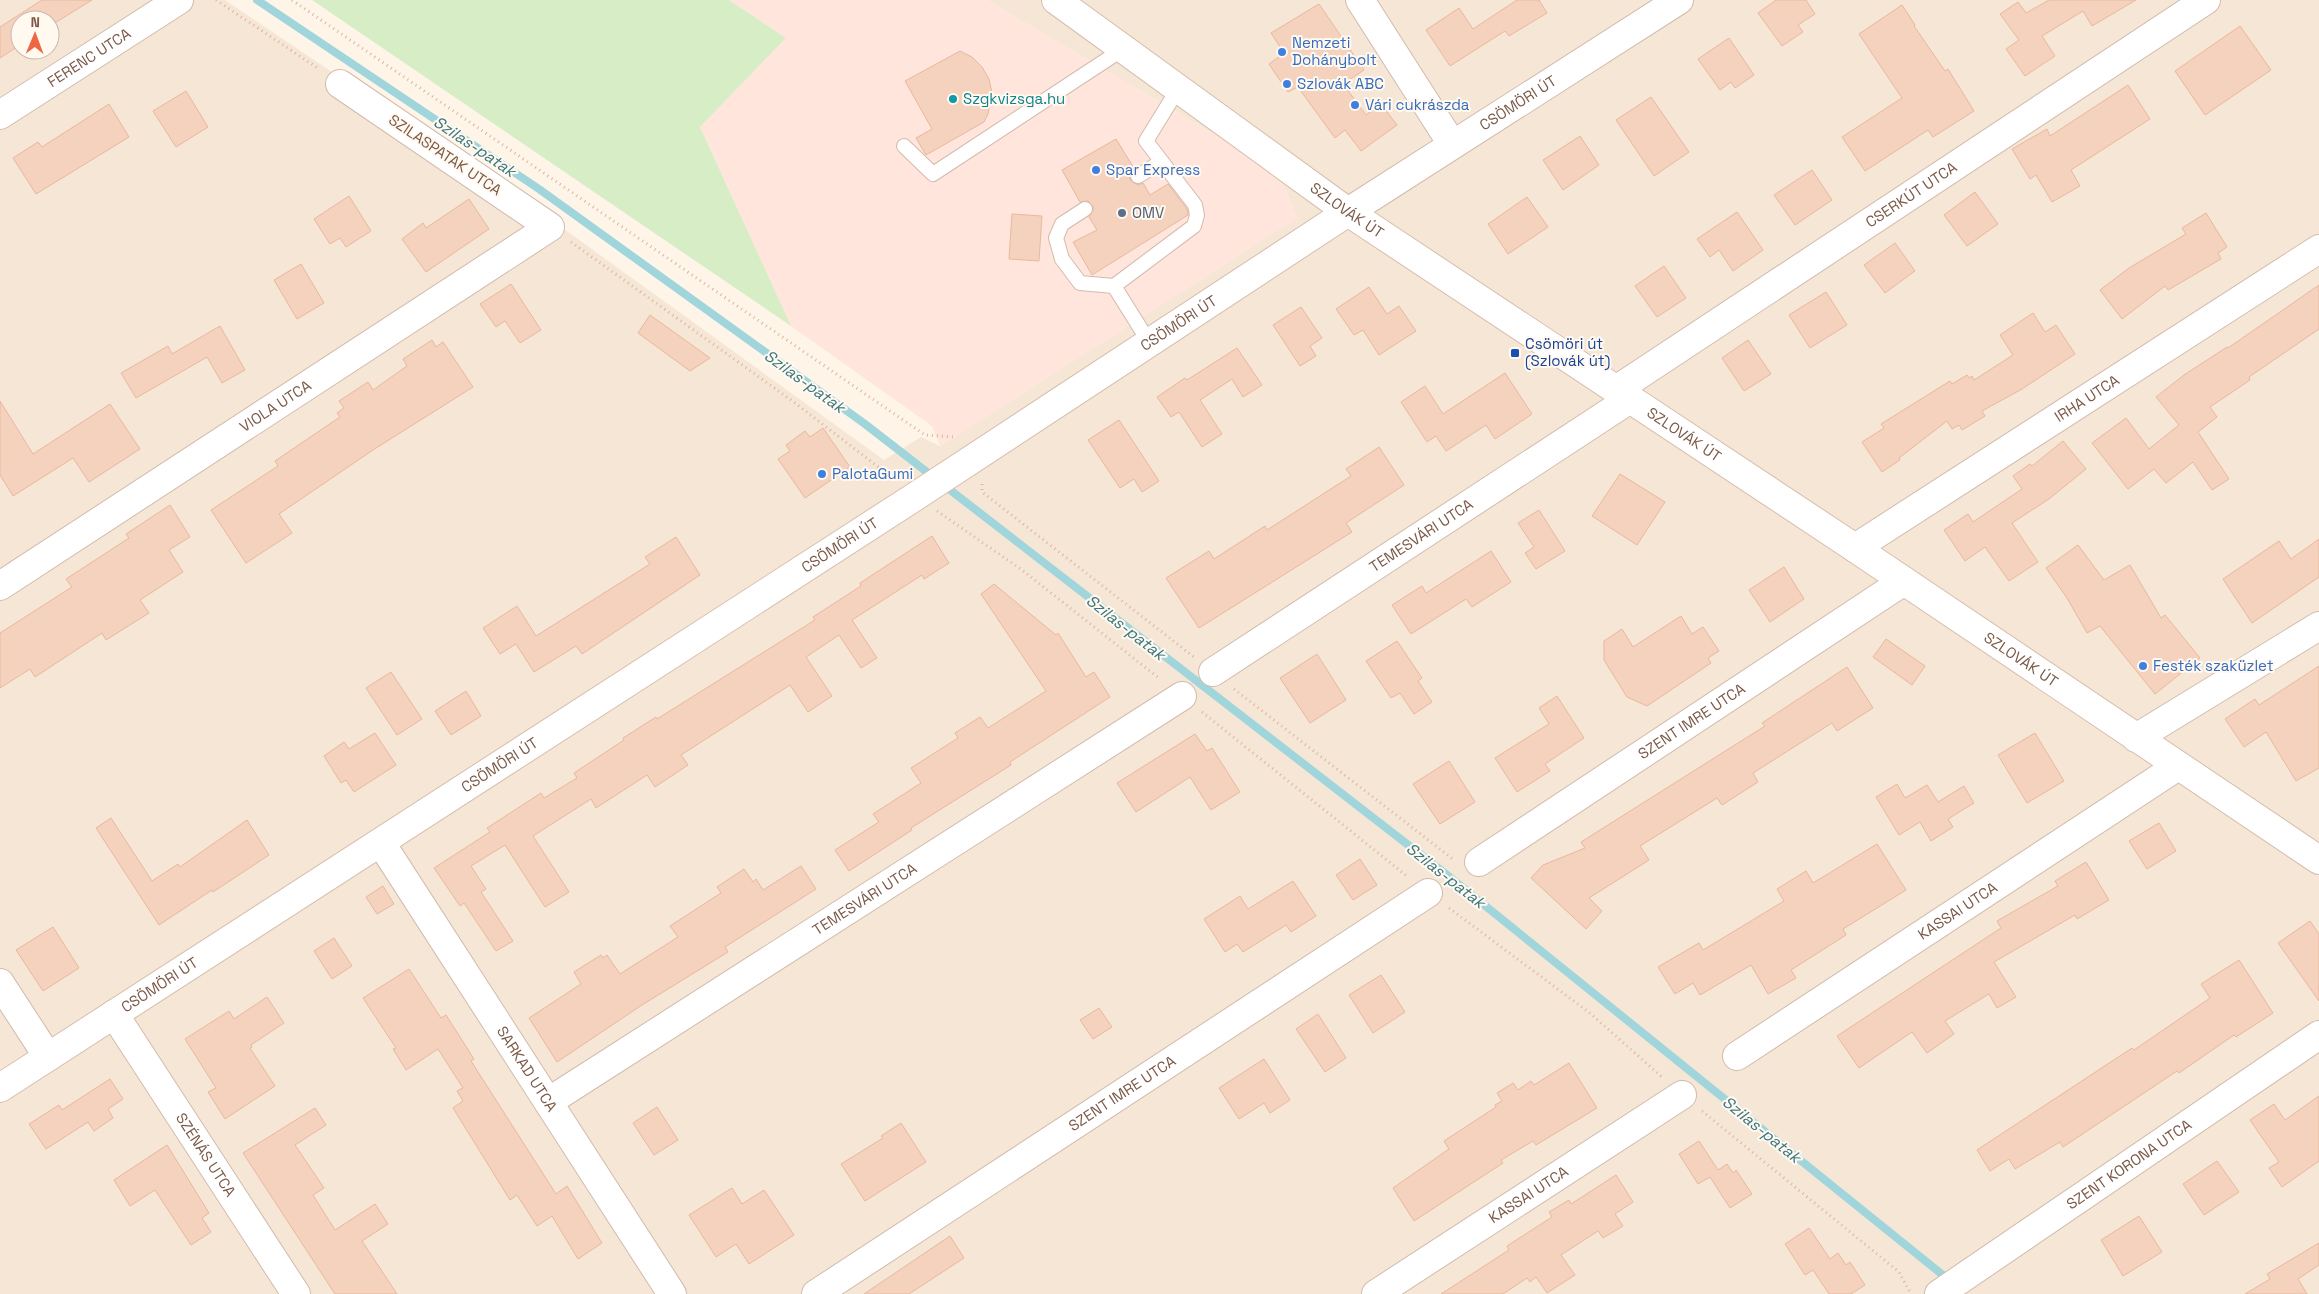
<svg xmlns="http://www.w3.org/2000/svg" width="2319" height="1294" font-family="'Space Grotesk',sans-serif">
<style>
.residential{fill:#f6e6d6;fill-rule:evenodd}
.commercial{fill:#ffe5db}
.green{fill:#d6edc5}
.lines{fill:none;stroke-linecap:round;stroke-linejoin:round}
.stream{stroke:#a0d5dc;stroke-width:8}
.building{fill:#f5d2be;stroke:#e9b79d}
.lane-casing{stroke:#d2bbac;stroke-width:16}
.street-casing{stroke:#d2bbac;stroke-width:30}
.secondary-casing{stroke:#d7beac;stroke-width:30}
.path{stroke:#dbb5a0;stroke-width:3;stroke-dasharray:1 4;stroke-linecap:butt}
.lane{stroke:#fff;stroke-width:14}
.street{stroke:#fff;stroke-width:28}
.secondary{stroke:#fff;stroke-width:28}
.shop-dot{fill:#3f7fe0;stroke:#fff9f0;stroke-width:2}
.culture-dot{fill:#0f9aa8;stroke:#fff9f0;stroke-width:2}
.service-dot{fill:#5c6f8a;stroke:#fff9f0;stroke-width:2}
.transit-dot{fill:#1a4fb4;stroke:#fff9f0;stroke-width:2}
.labels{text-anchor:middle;stroke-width:4;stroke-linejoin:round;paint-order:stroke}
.shop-label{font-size:15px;fill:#366cbe;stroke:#fff9f0;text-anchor:start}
.street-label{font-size:15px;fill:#7b5949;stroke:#fff9f0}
.culture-label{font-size:15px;fill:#0d838f;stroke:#fff9f0;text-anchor:start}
.service-label{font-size:15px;fill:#4e5e75;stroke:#fff9f0;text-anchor:start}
.transit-label{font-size:15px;fill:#164399;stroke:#fff9f0;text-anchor:start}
.water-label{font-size:16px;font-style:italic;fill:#3b7781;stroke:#fff9f0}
</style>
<rect width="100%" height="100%" fill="#fef5e8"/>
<!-- residential -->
<path class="residential" d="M 0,0 L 225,0 L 553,221 L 884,460 L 921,437 L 940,446 L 1297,218 L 1278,172 L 987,0 L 2319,0 L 2319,1294 L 0,1294 ZM 20,20 L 50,20 L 50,50 L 20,50 Z"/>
<!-- commercial -->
<polygon class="commercial" points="729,0 987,0 1278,172 1298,218 940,446 932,426 791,326 700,127 786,38"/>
<!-- green -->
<polygon class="green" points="312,0 729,0 786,38 700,127 791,326"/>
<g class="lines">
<!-- stream -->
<polyline class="stream" points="257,0 539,189 865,424 1447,875 1949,1280"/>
</g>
<!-- building -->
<g class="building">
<polygon points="42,0 92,0 50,26 50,20 20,20 20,45 0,58 0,27"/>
<polygon points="1517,0 1539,0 1547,13 1509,36 1505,31 1450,66 1426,30 1459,8 1473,29"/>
<polygon points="1776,0 1806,0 1815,14 1798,25 1803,32 1782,46 1758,13"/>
<polygon points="2049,0 2136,0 2092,26 2083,11 2042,36 2055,56 2025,76 2006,49 2019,40 2000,14 2018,2 2026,13"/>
<polygon points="1319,4 1364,70 1343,84 1366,115 1381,104 1397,125 1361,151 1345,130 1335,138 1298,87 1288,92 1269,64 1284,53 1271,33"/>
<polygon points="1902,5 1915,25 1914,26 1945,71 1948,69 1974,111 1933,137 1928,130 1865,171 1842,137 1902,98 1859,34"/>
<polygon points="2240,26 2271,70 2205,115 2175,71"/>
<polygon points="1729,38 1754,75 1735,88 1731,82 1720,90 1698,59"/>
<polygon points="960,51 972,57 982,67 989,79 992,93 988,114 984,122 926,155 916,138 932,129 905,81"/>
<polygon points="2128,85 2150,119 2071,170 2080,186 2052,202 2036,175 2030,179 2012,149 2047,129 2050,136"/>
<polygon points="186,91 208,127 176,147 153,111"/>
<polygon points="1651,97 1689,152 1654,176 1616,120"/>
<polygon points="109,104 129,137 36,194 13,158 38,142 42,147"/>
<polygon points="1580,136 1599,165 1563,190 1543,160"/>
<polygon points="1116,139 1134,168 1129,176 1131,181 1138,185 1143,183 1150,195 1168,184 1187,209 1188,215 1092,275 1073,242 1097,230 1089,217 1094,208 1088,201 1080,202 1062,170"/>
<polygon points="1812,170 1832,200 1795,225 1774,195"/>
<polygon points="1975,192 1998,224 1967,246 1944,215"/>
<polygon points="349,196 371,231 346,247 340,238 330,244 314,219"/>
<polygon points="1527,197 1548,227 1508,254 1488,224"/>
<polygon points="469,199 489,229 426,272 402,239 423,223 426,228"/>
<polygon points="1737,212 1763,250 1733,271 1719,250 1710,257 1697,239"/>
<polygon points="2206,213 2227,247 2218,253 2221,259 2168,290 2165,286 2122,319 2100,290 2129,268 2186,234 2182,228"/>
<polygon points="1012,214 1042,216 1039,261 1009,259"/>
<polygon points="1895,243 1915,271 1885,293 1864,265"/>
<polygon points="301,264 324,303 297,319 274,280"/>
<polygon points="1664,266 1686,298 1657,317 1635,286"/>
<polygon points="511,284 541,330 520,343 505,321 496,327 480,304"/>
<polygon points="2319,285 2319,329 2249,377 2250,380 2210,407 2217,417 2198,432 2229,479 2212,490 2193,462 2166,483 2154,469 2128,489 2092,443 2126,418 2149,449 2179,425 2156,397 2184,375 2227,347 2228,348"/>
<polygon points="1369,287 1387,314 1399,306 1416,331 1379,355 1363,330 1354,335 1336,309"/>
<polygon points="1826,292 1847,325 1810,348 1789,315"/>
<polygon points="1301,307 1322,338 1310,346 1316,356 1300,366 1273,325"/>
<polygon points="2033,313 2045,332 2056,325 2075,354 2022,389 1982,411 1985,416 1962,430 1959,425 1952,429 1947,421 1899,458 1900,460 1882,472 1862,442 1884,428 1881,424 1950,381 1952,384 1967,375 1969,378 1972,376 1974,380 2013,355 2000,335"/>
<polygon points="650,315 710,358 690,371 638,333"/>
<polygon points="220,326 245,370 222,383 207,357 136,398 121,373 168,346 172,354"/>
<polygon points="432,340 436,347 443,342 473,387 373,450 279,514 292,533 246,563 211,510 278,466 275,461 340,417 337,413 344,408 339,401 368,382 373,390 407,366 403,359"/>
<polygon points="1748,340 1771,374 1744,391 1722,358"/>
<polygon points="1237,348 1262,385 1243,397 1232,379 1200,400 1222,434 1202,447 1179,412 1171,417 1157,397 1185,378 1187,380"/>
<polygon points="1505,373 1532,414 1495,439 1486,425 1446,451 1436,436 1427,442 1401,402 1425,386 1443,414"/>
<polygon points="0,401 33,454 110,404 140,449 89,482 73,458 13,496 0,475"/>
<polygon points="1119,420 1159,481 1142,492 1134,479 1120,488 1088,440"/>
<polygon points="823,428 850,467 805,498 778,459 790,451 786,445 805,431 810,437"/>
<polygon points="2063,441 2086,469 2049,499 2012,523 2038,562 2009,581 1985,547 1965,561 1944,530 1968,514 1973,522 2022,489 2013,476 2030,464 2032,466"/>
<polygon points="1379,447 1404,485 1346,523 1352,532 1199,628 1166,578 1209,551 1214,559 1265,526 1267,530 1351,476 1346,469"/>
<polygon points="1620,474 1665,502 1637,545 1592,516"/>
<polygon points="170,505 190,537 169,550 183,572 140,600 149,613 106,640 102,633 35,677 30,669 0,688 0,633 72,587 66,579 129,538 126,534"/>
<polygon points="1539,510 1565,551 1536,569 1525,553 1534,547 1518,523"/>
<polygon points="932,536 949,563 924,579 922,575 852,620 877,658 861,668 839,635 806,657 832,696 808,712 790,685 681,755 688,765 655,787 647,775 596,808 591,799 533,836 569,892 545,907 505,845 471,866 486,889 481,892 513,941 496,951 464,903 460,906 434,868 490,832 487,828 541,793 544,798 577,778 574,773 624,740 623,738 656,717 657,719 815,620 813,617 861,586 860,583"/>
<polygon points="676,537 700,575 582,654 576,646 534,672 516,644 500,654 483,628 517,606 536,636 650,564 645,557"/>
<polygon points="2319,539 2319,577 2252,623 2223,579 2279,541 2291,559"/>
<polygon points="2078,545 2104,580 2130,565 2161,618 2165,615 2200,658 2155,694 2100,626 2087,633 2067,598 2046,568"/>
<polygon points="1491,551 1511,582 1472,607 1466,599 1411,634 1392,605 1422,586 1426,593"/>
<polygon points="1784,567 1804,599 1770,622 1749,590"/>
<polygon points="994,584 1056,635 1058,633 1086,677 1094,672 1110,697 1010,762 1011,765 911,828 912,830 849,871 835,850 879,822 873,814 921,783 911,768 958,738 955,733 980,717 988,728 1046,691 981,594"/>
<polygon points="1681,616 1692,634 1703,627 1719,651 1708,658 1711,663 1647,706 1627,697 1604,660 1604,641 1622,629 1633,647"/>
<polygon points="1886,639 1925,666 1912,685 1873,657"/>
<polygon points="1397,641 1422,678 1418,681 1432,702 1414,714 1400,693 1391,698 1366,661"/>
<polygon points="1317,654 1346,700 1310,723 1280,678"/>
<polygon points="2319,666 2319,768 2296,781 2266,732 2244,747 2225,719 2255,699 2259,705"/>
<polygon points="1847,667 1873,708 1837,731 1832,723 1753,773 1758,782 1722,805 1717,798 1640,846 1649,860 1589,898 1602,911 1586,929 1531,878 1543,865 1585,848 1581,842 1765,726 1762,723"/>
<polygon points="391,672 422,719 397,735 366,688"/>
<polygon points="466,691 481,716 451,735 435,711"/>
<polygon points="1557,696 1584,738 1545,764 1550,771 1517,792 1495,758 1549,724 1539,708"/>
<polygon points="375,733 396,765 354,792 346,780 341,783 324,756 344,742 349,749"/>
<polygon points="2035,733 2064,781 2027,803 1998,755"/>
<polygon points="1195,734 1207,751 1212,748 1240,792 1211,810 1190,777 1136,812 1117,783"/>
<polygon points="1449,761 1475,802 1440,824 1413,784"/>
<polygon points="1897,784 1905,798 1927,785 1938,802 1964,786 1974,803 1948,819 1953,827 1931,841 1920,822 1899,835 1876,797"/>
<polygon points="111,818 152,881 178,864 180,867 247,820 269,855 213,892 212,890 159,925 96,828"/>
<polygon points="2159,823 2176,851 2147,869 2129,841"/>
<polygon points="1877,844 1906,890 1843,929 1846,935 1791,970 1796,978 1768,994 1751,965 1700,995 1693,983 1675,994 1658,967 1699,943 1703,950 1784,901 1777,889 1806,871 1813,883"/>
<polygon points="1360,859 1377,885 1353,900 1336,875"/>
<polygon points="2086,862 2109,900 2077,919 2075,915 1994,962 2016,997 1997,1008 1989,994 1945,1021 1954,1034 1927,1053 1912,1032 1859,1068 1837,1036 2001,928 1997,921 2058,886 2055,881"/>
<polygon points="801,866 816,889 725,947 728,952 642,1005 557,1062 529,1018 581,984 574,972 601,955 603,958 607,955 620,974 678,937 670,926 721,893 717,887 744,869 753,882 756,879 763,890"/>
<polygon points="1293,881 1316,916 1291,932 1286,925 1243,952 1237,944 1225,952 1204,919 1240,896 1248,909"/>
<polygon points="383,886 394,904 377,914 366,897"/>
<polygon points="2310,921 2319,934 2319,1001 2278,943"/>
<polygon points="53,927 79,968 43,991 16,950"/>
<polygon points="334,938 352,966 332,979 314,951"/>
<polygon points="2239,960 2273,1013 2236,1037 2234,1035 2179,1073 2177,1071 2063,1147 2060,1142 2015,1169 2009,1159 1990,1171 1977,1150 2132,1048 2134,1050 2210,998 2201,984"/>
<polygon points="409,969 441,1018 446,1015 474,1059 471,1061 556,1194 567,1186 602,1243 578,1259 552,1216 537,1226 517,1195 510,1200 453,1108 463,1101 457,1091 463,1088 438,1049 406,1070 393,1049 396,1048 363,998"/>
<polygon points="1381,975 1405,1012 1373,1033 1349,995"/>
<polygon points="267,997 284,1023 251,1045 252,1047 250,1048 275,1086 225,1119 208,1092 216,1088 185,1039 229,1011 234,1019"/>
<polygon points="1099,1008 1112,1027 1093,1039 1080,1020"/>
<polygon points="1318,1014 1346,1058 1325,1072 1296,1029"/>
<polygon points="1264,1059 1290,1100 1270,1113 1264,1103 1239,1119 1219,1088"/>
<polygon points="1569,1063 1597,1108 1536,1145 1533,1141 1501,1160 1503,1163 1414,1221 1393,1188 1449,1149 1444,1141 1496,1107 1495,1105 1502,1101 1497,1093 1513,1083 1518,1090 1531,1081 1534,1085"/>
<polygon points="110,1079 123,1099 108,1109 113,1118 94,1131 88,1122 46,1149 29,1124 59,1105 62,1110"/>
<polygon points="2319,1096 2319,1161 2282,1187 2269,1168 2279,1162 2250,1120 2274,1104 2285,1120"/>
<polygon points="657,1107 678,1140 654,1155 633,1123"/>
<polygon points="315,1108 326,1125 295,1145 324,1188 313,1195 335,1230 375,1204 388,1224 362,1241 397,1294 335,1294 243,1153"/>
<polygon points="901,1123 926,1162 865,1201 841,1164 883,1138 881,1136"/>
<polygon points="1699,1141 1718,1170 1727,1164 1733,1173 1736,1170 1752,1194 1730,1208 1710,1177 1698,1184 1679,1154"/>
<polygon points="167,1145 209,1213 202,1218 211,1232 191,1245 155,1190 130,1206 114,1180"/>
<polygon points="2217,1161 2239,1192 2204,1215 2183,1184"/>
<polygon points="1616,1175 1633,1202 1615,1214 1623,1226 1603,1238 1598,1231 1561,1255 1575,1275 1547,1293 1536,1277 1530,1282 1527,1278 1503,1294 1441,1294 1509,1250 1507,1246 1552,1217 1549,1212 1569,1200 1571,1204"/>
<polygon points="732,1188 742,1204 764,1190 794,1235 749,1264 736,1244 716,1257 689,1215"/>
<polygon points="2139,1216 2162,1252 2123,1276 2101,1240"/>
<polygon points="1809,1228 1830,1259 1838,1253 1846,1265 1850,1262 1865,1285 1851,1294 1829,1294 1813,1270 1805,1275 1785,1244"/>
<polygon points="950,1236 964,1258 909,1294 864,1294"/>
<polygon points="2319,1243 2319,1265 2298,1279 2307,1294 2245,1294 2270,1279 2267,1274"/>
</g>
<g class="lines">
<defs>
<g id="lane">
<polyline points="904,146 933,174 1123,49"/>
<polyline points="1138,176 1161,162"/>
<polyline points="1085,209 1062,224 1056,238 1062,259 1080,283 1114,286"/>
<polyline points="1149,342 1114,286 1194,226 1197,215 1195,205 1146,141 1178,89"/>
</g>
<g id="street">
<polyline points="1360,0 1452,144"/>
<path id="s1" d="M 0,115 L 179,0"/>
<path id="s2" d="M 1348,212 L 1679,0"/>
<path id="s3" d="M 1616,390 L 2206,0"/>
<path id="s4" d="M 1855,548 L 2319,249"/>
<path id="s5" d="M 0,586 L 550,227 L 340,84"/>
<path id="s6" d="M 1213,672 L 1630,399"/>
<polyline points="2136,738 2319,626"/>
<path id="s7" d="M 381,843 L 672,1294"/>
<path id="s8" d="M 1479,862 L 1904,581"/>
<polyline points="0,983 48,1057"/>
<path id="s9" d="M 114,1014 L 296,1294"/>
<path id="s10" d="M 1737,1056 L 2178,766"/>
<path id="s11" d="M 548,1102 L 1182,696"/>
<path id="s12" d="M 816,1294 L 1428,893"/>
<path id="s13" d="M 1376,1294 L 1682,1095"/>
<path id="s14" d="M 1939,1294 L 2319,1035"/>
</g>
<g id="secondary">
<path id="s15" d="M 1056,0 L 1348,212 L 1855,548 L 2319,860"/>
<path id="s16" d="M 0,1088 L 916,496 L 1348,212"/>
</g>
</defs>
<!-- lane casing -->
<use href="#lane" class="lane-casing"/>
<!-- street casing -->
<use href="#street" class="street-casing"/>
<!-- secondary casing -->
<use href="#secondary" class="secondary-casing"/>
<!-- path -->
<g class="path">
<polyline points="216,0 319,69"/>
<polyline points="292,0 925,435 956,437"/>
<polyline points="571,242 791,400 894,479"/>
<polyline points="982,484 982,492 1194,657"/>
<polyline points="937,511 1022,570 1160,679"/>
<polyline points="1234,689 1454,860"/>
<polyline points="1202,712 1408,877"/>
<polyline points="1449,908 1591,1014 1663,1078"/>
<polyline points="1702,1111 1899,1272 1911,1294"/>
</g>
<!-- lane -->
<use href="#lane" class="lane"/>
<!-- street -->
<use href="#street" class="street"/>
<!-- secondary -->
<use href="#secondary" class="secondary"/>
</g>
<!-- markers -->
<g class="shop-dot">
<circle cx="1282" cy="52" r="5"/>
<circle cx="1287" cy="84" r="5"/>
<circle cx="1355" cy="105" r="5"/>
<circle cx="1096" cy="170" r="5"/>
<circle cx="822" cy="474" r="5"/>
<circle cx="2143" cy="666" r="5"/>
</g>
<circle class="culture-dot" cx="953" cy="99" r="5"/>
<circle class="service-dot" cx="1122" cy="213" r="5"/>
<rect class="transit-dot" x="1510" y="348" width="10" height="10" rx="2.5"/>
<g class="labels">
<!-- shop labels -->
<g class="shop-label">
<text x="1292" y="48">Nemzeti<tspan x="1292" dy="17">Dohánybolt</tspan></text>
<text x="1297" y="89">Szlovák ABC</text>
<text x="1365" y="110">Vári cukrászda</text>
<text x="1106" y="175">Spar Express</text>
<text x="832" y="479">PalotaGumi</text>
<text x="2153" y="671">Festék szaküzlet</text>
</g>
<!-- street labels -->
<g class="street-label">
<text dy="5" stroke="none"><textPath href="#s1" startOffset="106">FERENC UTCA</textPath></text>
<text dy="5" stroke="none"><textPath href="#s2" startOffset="202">CSÖMÖRI ÚT</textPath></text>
<text transform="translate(445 155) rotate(34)" y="5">SZILASPATAK UTCA</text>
<text dy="5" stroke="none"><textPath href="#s3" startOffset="354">CSERKÚT UTCA</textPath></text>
<text dy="5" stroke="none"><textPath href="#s15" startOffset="359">SZLOVÁK ÚT</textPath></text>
<text dy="5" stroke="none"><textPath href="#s16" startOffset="1405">CSÖMÖRI ÚT</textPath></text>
<text dy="5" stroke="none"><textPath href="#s4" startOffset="276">IRHA UTCA</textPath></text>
<text dy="5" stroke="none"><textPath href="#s5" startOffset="329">VIOLA UTCA</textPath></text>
<text dy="5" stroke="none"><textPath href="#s15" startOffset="764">SZLOVÁK ÚT</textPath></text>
<text dy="5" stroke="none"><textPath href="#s6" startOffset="249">TEMESVÁRI UTCA</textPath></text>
<text dy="5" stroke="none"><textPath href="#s16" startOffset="1000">CSÖMÖRI ÚT</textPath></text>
<text dy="5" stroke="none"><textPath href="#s15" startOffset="1169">SZLOVÁK ÚT</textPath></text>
<text dy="5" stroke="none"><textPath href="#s8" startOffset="255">SZENT IMRE UTCA</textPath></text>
<text dy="5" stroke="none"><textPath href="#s16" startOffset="595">CSÖMÖRI ÚT</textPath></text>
<text dy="5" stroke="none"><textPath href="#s11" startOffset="376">TEMESVÁRI UTCA</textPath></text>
<text dy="5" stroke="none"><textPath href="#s10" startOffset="264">KASSAI UTCA</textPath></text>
<text dy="5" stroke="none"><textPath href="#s16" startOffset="190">CSÖMÖRI ÚT</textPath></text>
<text dy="5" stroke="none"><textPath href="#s7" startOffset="269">SARKAD UTCA</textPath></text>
<text dy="5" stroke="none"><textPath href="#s12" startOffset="366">SZENT IMRE UTCA</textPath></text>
<text dy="5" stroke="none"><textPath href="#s9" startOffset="168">SZÉNÁS UTCA</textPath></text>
<text dy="5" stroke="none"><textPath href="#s14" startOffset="230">SZENT KORONA UTCA</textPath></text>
<text dy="5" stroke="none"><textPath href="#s13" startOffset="182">KASSAI UTCA</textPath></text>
</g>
<!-- culture labels -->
<g class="culture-label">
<text x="963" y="104">Szgkvizsga.hu</text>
</g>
<!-- service labels -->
<g class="service-label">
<text x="1132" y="218">OMV</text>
</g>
<!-- transit labels -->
<g class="transit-label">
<text x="1525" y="349">Csömöri út<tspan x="1525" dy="17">(Szlovák út)</tspan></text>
</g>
<!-- water labels -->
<g class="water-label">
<text transform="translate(475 146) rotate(34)" y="6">Szilas-patak</text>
<text transform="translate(805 381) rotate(36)" y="6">Szilas-patak</text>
<text transform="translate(1126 627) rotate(38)" y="6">Szilas-patak</text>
<text transform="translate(1446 875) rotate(38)" y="6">Szilas-patak</text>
<text transform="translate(1762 1129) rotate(39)" y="6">Szilas-patak</text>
</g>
</g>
<!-- north arrow -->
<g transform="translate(35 35) rotate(1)"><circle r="24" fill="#fff9f0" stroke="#cab9ad"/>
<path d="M0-4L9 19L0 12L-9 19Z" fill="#ef6646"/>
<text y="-8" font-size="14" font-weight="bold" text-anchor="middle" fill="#7b5949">N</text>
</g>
</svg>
